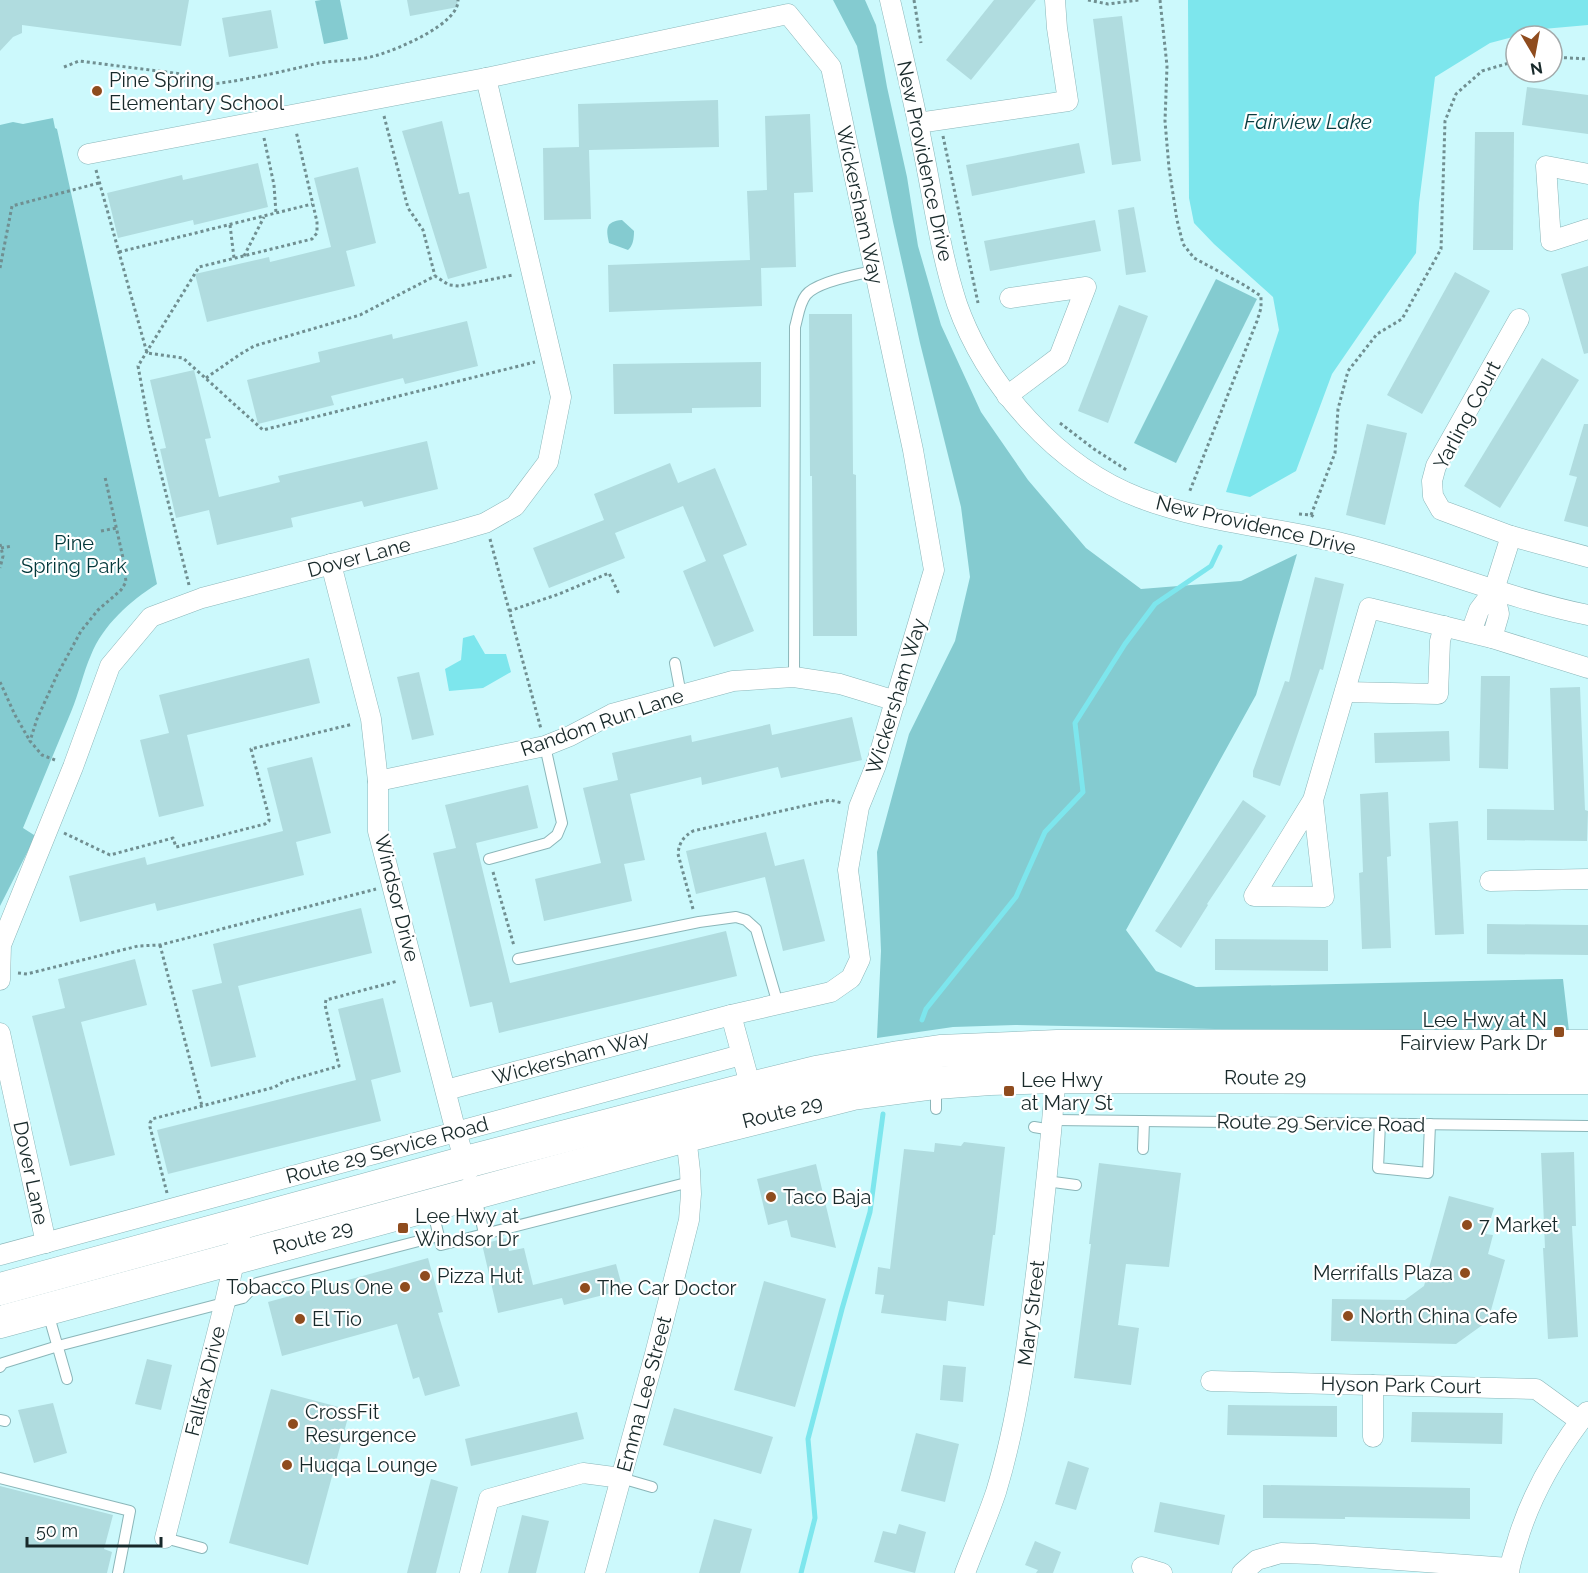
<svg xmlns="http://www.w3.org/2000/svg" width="1588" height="1573" font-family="Raleway,sans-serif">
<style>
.green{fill:#84cbd0}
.water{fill:#7de6ed}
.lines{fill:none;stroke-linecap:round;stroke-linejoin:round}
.stream{stroke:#7de6ed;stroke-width:5}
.building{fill:#b0dcdf}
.service-casing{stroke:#8bb6b9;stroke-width:12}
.minor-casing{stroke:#8bb6b9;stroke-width:21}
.primary-casing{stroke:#8bb6b9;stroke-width:33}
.path{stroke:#708f91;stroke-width:3;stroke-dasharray:3 3;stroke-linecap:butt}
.service{stroke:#fff;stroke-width:10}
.minor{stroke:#fff;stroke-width:20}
.primary{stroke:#fff;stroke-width:32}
.poi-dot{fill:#8f4c1e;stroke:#fff;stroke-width:2}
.labels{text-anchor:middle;stroke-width:4.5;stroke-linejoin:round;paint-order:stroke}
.poi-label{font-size:20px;fill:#18292a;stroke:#fff;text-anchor:start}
.street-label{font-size:20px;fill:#18292a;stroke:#fff}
.park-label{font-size:20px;fill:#03383b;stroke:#fff}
.water-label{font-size:21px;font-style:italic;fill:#0a3e41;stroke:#fff}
</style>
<rect width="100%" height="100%" fill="#ccf9fc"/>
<!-- green -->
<g class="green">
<polygon points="321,0 340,0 348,39 324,44 315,1"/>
<polygon points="833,0 865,0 876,25 887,87 907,177 918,246 941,325 981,412 1028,480 1086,548 1141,589 1241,581 1297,554 1256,695 1126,930 1156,971 1196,987 1563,979 1569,1031 1215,1029 1015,1025 953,1027 877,1038 881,951 877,852 909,734 955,641 970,577 961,507 920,343 893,222 857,46"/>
<path d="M 53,118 L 55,128 L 57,129 L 157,584 C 130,601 103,625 91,655 C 83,673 79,693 71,712 C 55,750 39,789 23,828 L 34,835 L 35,837 L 0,906 L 0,125 L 13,122 L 23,124 Z"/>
<path d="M 622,220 L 634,231 C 634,238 633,246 628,250 L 609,243 C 606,230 605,221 622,220 Z"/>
<polygon points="1216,279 1257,299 1176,463 1134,443"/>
</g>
<!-- water -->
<g class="water">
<polygon points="1188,0 1588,0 1588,25 1543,29 1490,43 1435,77 1419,203 1416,253 1387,294 1332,374 1296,471 1250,497 1226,492 1279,330 1273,297 1214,244 1194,223 1189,198"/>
<polygon points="474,635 485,654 506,654 511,672 483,688 449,691 445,669 461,660 463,638"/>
</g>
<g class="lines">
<!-- stream -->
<g class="stream">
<polyline points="922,1020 926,1009 1016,897 1045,832 1083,792 1075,723 1125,644 1155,604 1211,566 1220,547"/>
<polyline points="801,1573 815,1518 808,1439 842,1309 870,1212 883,1114"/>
</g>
</g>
<!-- building -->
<g class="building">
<polygon points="0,0 189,0 181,46 22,25 22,33 13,37 0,51"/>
<polygon points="407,0 457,0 458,7 410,16"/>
<polygon points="994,0 1036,0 971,80 946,60"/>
<polygon points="271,10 278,48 229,57 222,18"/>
<polygon points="1122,16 1141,161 1112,165 1093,19"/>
<polygon points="1527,87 1588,95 1588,134 1522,125"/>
<polygon points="718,100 719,147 589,150 591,219 544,220 543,148 579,147 578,104"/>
<polygon points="810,114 813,192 794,193 796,267 761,268 762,306 609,312 608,265 750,260 747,191 767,190 765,116"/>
<polygon points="442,121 459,194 469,192 487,268 448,279 402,131"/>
<polygon points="1475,132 1514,132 1513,250 1473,250"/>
<polygon points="1079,143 1085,173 972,196 966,165"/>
<polygon points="258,163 268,207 194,225 193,220 118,238 107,193 182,175 183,180"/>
<polygon points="358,167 376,243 346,251 355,286 207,322 195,274 269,257 270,262 331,247 314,178"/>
<polygon points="1134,207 1146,272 1126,275 1118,210"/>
<polygon points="1095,220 1101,251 990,271 984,241"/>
<polygon points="1588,266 1588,353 1584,354 1561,274"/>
<polygon points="1455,272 1490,291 1422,414 1387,395"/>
<polygon points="1119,305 1148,316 1108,423 1078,411"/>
<polygon points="809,314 852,314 853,474 856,475 857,636 813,636 812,476 810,476"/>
<polygon points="467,321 478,366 405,384 403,378 331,396 334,405 258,424 247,380 320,362 318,352 392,334 393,339"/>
<polygon points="1542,358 1579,380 1500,508 1464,486"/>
<polygon points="761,362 761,407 692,408 692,413 614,414 613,364"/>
<polygon points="194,370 211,438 205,439 219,497 280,482 278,476 427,441 438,489 364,507 362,501 291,518 293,527 217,545 209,510 176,518 160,449 166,448 150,380"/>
<polygon points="1367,424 1407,433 1385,525 1346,515"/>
<polygon points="1584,424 1588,424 1588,527 1564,521 1577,477 1569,475"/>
<polygon points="670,463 678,483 715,468 747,545 723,555 754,631 714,647 683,571 706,561 683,506 615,533 625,558 549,588 533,548 604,520 594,494"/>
<polygon points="1315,577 1344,584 1323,670 1320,669 1280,786 1253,777 1253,771 1285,681 1289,682"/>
<polygon points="309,658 320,703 187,735 204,806 159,817 140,740 169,733 159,695"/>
<polygon points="419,672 434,735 412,740 397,677"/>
<polygon points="1481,676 1510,676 1508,769 1479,768"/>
<polygon points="1580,687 1585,810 1588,811 1587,841 1487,840 1487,809 1554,810 1550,688"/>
<polygon points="852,717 862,760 781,778 778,767 702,785 701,777 630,794 645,860 624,864 632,901 544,921 535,879 601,863 583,788 618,780 612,753 691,735 692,742 770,724 772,735"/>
<polygon points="1449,731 1450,761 1375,763 1374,733"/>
<polygon points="312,757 331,833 296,842 304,875 157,911 155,903 80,922 69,876 145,857 147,865 283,831 267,768"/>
<polygon points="528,785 538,828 476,843 510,983 726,931 737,976 499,1033 492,1002 470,1007 433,853 456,848 445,805"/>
<polygon points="1388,792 1391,856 1387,857 1391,948 1362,949 1359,873 1363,872 1360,794"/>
<polygon points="1243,800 1266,816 1207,904 1208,905 1181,948 1155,931"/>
<polygon points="1458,821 1464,934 1435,935 1429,823"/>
<polygon points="766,832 775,866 804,859 825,941 783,951 765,877 696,894 686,851"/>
<polygon points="361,908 372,953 238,986 256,1057 211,1067 192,990 222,983 213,944"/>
<polygon points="1487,924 1588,925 1588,955 1487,954"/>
<polygon points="1215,939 1328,940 1328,971 1215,970"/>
<polygon points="135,959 147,1005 81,1022 115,1155 70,1166 32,1016 65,1008 58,979"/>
<polygon points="383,998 401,1072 371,1080 381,1121 168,1174 157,1130 356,1080 338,1009"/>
<polygon points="964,1142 1005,1147 995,1235 993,1235 984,1306 948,1301 946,1321 881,1313 884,1295 875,1294 878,1267 890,1269 904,1149 934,1152 935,1143 961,1146"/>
<polygon points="1574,1152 1576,1226 1572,1226 1578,1337 1548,1339 1543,1248 1545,1248 1541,1153"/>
<polygon points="1099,1163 1181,1173 1169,1267 1126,1264 1118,1325 1139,1328 1131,1385 1074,1378 1091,1244 1089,1244"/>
<polygon points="816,1164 836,1248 791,1237 787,1220 768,1225 757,1179"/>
<polygon points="1449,1196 1494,1208 1486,1234 1493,1235 1488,1254 1505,1260 1488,1321 1456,1344 1331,1341 1332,1299 1405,1300 1424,1286"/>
<polygon points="506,1238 509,1251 524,1248 533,1285 616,1264 623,1290 564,1305 562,1298 498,1313 482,1244"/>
<polygon points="428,1258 443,1312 438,1313 460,1386 425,1396 419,1377 413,1379 397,1324 282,1356 268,1302"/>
<polygon points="764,1281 826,1299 795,1407 734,1390"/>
<polygon points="147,1359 172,1365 161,1410 135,1404"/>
<polygon points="943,1365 966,1367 963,1402 940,1400"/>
<polygon points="271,1389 350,1410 308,1565 229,1543"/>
<polygon points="53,1403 67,1453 34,1463 18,1410"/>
<polygon points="1228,1405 1337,1406 1337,1437 1227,1435"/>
<polygon points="674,1408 773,1437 761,1474 663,1445"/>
<polygon points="577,1412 584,1439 471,1466 465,1439"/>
<polygon points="1412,1412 1503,1413 1502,1444 1411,1442"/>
<polygon points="916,1433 959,1444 945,1502 901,1491"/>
<polygon points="1068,1461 1089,1468 1076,1510 1055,1504"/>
<polygon points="431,1479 458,1487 436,1573 407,1573"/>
<polygon points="1263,1485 1470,1488 1470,1519 1345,1517 1345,1519 1263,1518"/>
<polygon points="0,1486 113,1515 104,1549 112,1552 107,1573 0,1573"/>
<polygon points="1160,1502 1225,1515 1219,1545 1154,1532"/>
<polygon points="522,1515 549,1521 536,1573 508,1573"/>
<polygon points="714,1519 752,1529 740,1573 699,1573"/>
<polygon points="899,1524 926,1532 915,1573 874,1562 883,1531 896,1534"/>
<polygon points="1035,1541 1061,1552 1053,1573 1036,1573 1038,1570 1025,1565"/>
</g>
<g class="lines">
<defs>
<g id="service">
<polyline points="675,663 681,695"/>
<path d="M 794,677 L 795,327 C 798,317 799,304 806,295 C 816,282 858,274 874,271"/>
<polyline points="489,859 547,843 557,835 562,823 545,746"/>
<polyline points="518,959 699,922 736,917 746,920 756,929 778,1004"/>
<polyline points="936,1085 936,1109"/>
<polyline points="1053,1120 1588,1126"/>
<polyline points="1380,1123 1378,1168 1428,1173 1430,1124"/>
<polyline points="1034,1127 1052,1130"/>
<polyline points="1143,1149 1144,1121"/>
<polyline points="1046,1181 1076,1185"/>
<polyline points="476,1196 484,1234"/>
<polyline points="432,1208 441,1245 690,1182"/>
<polyline points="48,1313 67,1379"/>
<polyline points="0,1367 3,1363 58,1346 243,1298 257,1283 438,1236"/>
<polyline points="0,1420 5,1421"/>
<polyline points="0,1478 130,1511 118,1573"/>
<polyline points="621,1478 652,1487"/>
<polyline points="165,1538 202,1548"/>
</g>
<g id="minor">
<path d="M 890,0 C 901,48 913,96 922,144 C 933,197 940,252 957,304 C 986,386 1058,467 1140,498 C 1206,523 1277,527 1345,544 C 1427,564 1505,598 1588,615"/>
<polyline points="918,123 1068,101 1057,28 1055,0"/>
<polyline points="88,154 486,78 788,14 831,67 913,450 934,570 876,765 859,807 848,870 860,959 851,978 831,992 731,1015 751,1088"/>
<polyline points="1588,174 1546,166 1551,241 1588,229"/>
<polyline points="1007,396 1059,357 1086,287 1010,298"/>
<polyline points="1511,536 1588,557"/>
<polyline points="331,564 371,719 378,781 378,831 456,1132 468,1171"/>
<polyline points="1494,590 1511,536 1441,510 1433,496 1432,481 1436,466 1519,319"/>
<polyline points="1471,632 1479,610 1494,590 1499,614 1492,638"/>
<polyline points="1345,692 1438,694 1440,641 1444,626"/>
<polyline points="378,781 545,746 570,736 612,714 733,681 794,677 840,684 896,701"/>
<polyline points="1313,800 1324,897 1254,896 1313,800 1369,608 1492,638 1588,668"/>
<polyline points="1490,881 1588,879"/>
<polyline points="0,980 1,945 73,767 110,666 151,617 202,598 454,532 485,523 515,506 548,462 561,397 486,78"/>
<polyline points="0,1033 46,1243"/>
<polyline points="446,1090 731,1015"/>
<polyline points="0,1255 741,1055"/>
<polyline points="1211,1381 1536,1389 1580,1421"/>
<polyline points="1373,1385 1373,1437"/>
<polyline points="165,1538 225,1302 243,1223"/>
<polyline points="1142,1567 1162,1573"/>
<polyline points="470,1573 489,1499 583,1473 621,1478"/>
<polyline points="595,1573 655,1354 689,1220 691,1194 690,1171 686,1136 683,1127"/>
<path d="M 965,1573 C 975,1546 987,1519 996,1492 C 1020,1413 1029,1331 1039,1249 C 1045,1189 1053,1128 1056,1067"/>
<polyline points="1242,1573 1257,1560 1281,1553 1314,1554 1509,1568"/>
<path d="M 1509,1573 C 1510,1562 1514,1552 1517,1542 C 1531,1494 1556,1452 1587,1412"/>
</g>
<g id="primary">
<polyline points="0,1289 466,1162 751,1088 816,1072 899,1057 940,1051 1057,1046 1588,1046"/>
<path id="s1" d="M 0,1322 L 686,1136 L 853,1094 L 936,1083 L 990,1079 L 1056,1077 L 1588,1078"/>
</g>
</defs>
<!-- service casing -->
<use href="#service" class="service-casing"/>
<!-- minor casing -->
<use href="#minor" class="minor-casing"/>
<!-- primary casing -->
<use href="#primary" class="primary-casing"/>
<!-- path -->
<g class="path">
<polyline points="914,0 921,43"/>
<polyline points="1088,0 1108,4 1139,0"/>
<polyline points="1160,0 1167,66 1165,121 1169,168 1177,220 1183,244 1194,258 1244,285 1261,296 1261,308 1257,321 1189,493"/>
<polyline points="1552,57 1588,59"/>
<path d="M 64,67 L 79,61 L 182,74 L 183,82 C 198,93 296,68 319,63 C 338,60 359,61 378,55 C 398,49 459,24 458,0"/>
<polyline points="384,116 408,208 423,230 435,276"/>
<polyline points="943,136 978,303"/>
<polyline points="264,138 274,185 276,213"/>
<polyline points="96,170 147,353 183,358 263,430 535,362"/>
<polyline points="230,225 234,258"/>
<polyline points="119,252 312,204"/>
<polyline points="244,256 264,217"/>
<polyline points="0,268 12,206 99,183"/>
<polyline points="206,378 239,355 254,346 360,315 435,276 449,285 459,286 513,275"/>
<polyline points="1060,423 1094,449 1128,471"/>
<polyline points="1299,514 1311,515 1316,518"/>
<polyline points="1311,515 1335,453 1338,409 1348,371 1377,334 1402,319 1441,249 1445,121 1456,94 1482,71 1516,61"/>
<polyline points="101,531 117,528"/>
<polyline points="490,539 541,729"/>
<polyline points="0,544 3,556 0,568"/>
<polyline points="1,548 12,546"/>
<polyline points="189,585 149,426 138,366 199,267 312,239 317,233 317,222 296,131"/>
<polyline points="509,611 559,594 609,573 619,594"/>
<polyline points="0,682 15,715 30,741"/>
<polyline points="55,760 42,755 30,741 37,719 57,675 81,631 98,610 121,590 126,582 123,558 105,477"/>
<polyline points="64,833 110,855 173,838 176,847 265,824 269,821 269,817 251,749 353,724"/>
<polyline points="493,872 514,946"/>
<path d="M 693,909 L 678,854 C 679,843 683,837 693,831 L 830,800 L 842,803"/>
<polyline points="160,945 202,1106"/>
<polyline points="18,973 27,974 138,946 160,945 376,889"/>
<polyline points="167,1193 150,1127 150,1123 152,1119 275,1087 283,1082 339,1066 325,1005 326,1000 398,981"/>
</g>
<!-- service -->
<use href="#service" class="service"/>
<!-- minor -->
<use href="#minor" class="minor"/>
<!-- primary -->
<use href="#primary" class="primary"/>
</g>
<!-- markers -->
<g class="poi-dot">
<circle cx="97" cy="91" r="6"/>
<rect x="1553" y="1026" width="12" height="12" rx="3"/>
<rect x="1003" y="1085" width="12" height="12" rx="3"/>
<circle cx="771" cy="1197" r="6"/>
<circle cx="1467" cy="1225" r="6"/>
<rect x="397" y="1222" width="12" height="12" rx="3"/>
<circle cx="1465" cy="1273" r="6"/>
<circle cx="425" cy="1276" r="6"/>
<circle cx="405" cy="1287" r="6"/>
<circle cx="585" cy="1288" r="6"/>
<circle cx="1348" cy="1316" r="6"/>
<circle cx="300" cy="1319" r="6"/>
<circle cx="293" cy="1424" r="6"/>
<circle cx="287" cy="1465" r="6"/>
</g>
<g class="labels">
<!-- poi labels -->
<g class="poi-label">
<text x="109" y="87">Pine Spring<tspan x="109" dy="23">Elementary School</tspan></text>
<text x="1547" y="1027" text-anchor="end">Lee Hwy at N<tspan x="1547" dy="23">Fairview Park Dr</tspan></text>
<text x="1021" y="1087">Lee Hwy<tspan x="1021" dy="23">at Mary St</tspan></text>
<text x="783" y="1204">Taco Baja</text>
<text x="415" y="1223">Lee Hwy at<tspan x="415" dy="23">Windsor Dr</tspan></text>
<text x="1479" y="1232">7 Market</text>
<text x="1453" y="1280" text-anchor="end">Merrifalls Plaza</text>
<text x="437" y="1283">Pizza Hut</text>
<text x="393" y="1294" text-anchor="end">Tobacco Plus One</text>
<text x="597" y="1295">The Car Doctor</text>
<text x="1360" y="1323">North China Cafe</text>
<text x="312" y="1326">El Tio</text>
<text x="305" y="1419">CrossFit<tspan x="305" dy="23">Resurgence</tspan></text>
<text x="299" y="1472">Huqqa Lounge</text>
</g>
<!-- street labels -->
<g class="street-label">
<text transform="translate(925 161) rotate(78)" y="7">New Providence Drive</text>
<text transform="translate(860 205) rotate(78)" y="7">Wickersham Way</text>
<text transform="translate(1467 415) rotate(-62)" y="7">Yarling Court</text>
<text transform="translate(1256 525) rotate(13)" y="7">New Providence Drive</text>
<text transform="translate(359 557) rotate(-15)" y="7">Dover Lane</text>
<text transform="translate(896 696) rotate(-73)" y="7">Wickersham Way</text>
<text transform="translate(602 722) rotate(-19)" y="7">Random Run Lane</text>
<text transform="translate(397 898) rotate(76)" y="7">Windsor Drive</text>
<text transform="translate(571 1057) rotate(-15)" y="7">Wickersham Way</text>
<text dy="7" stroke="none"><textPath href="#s1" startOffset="1296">Route 29</textPath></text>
<text dy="7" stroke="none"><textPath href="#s1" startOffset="810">Route 29</textPath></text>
<text transform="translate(1321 1123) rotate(1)" y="7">Route 29 Service Road</text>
<text transform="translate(387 1150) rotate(-15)" y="7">Route 29 Service Road</text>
<text transform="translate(31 1173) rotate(78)" y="7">Dover Lane</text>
<text dy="7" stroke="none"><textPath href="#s1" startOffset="324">Route 29</textPath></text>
<text transform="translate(1031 1313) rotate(-83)" y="7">Mary Street</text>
<text transform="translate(205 1381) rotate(-76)" y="7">Fallfax Drive</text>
<text transform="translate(1401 1385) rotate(1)" y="7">Hyson Park Court</text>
<text transform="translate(644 1394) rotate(-75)" y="7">Emma Lee Street</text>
</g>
<!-- park labels -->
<g class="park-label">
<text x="74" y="550">Pine<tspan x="74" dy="23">Spring Park</tspan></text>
</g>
<!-- water labels -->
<g class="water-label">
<text x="1308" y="129">Fairview Lake</text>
</g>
</g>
<!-- north arrow -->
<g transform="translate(1534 54) rotate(170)"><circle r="28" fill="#ffffff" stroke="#a3a9aa" stroke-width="1.5"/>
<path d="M0-4.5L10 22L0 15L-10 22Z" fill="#8f4c1e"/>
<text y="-9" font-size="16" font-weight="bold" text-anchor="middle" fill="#18292a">N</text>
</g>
<!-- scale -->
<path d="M27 1537v9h134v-9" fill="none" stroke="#18292a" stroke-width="3"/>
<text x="36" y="1537" font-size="18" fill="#18292a" stroke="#ffffff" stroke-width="4.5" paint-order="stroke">50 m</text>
</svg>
